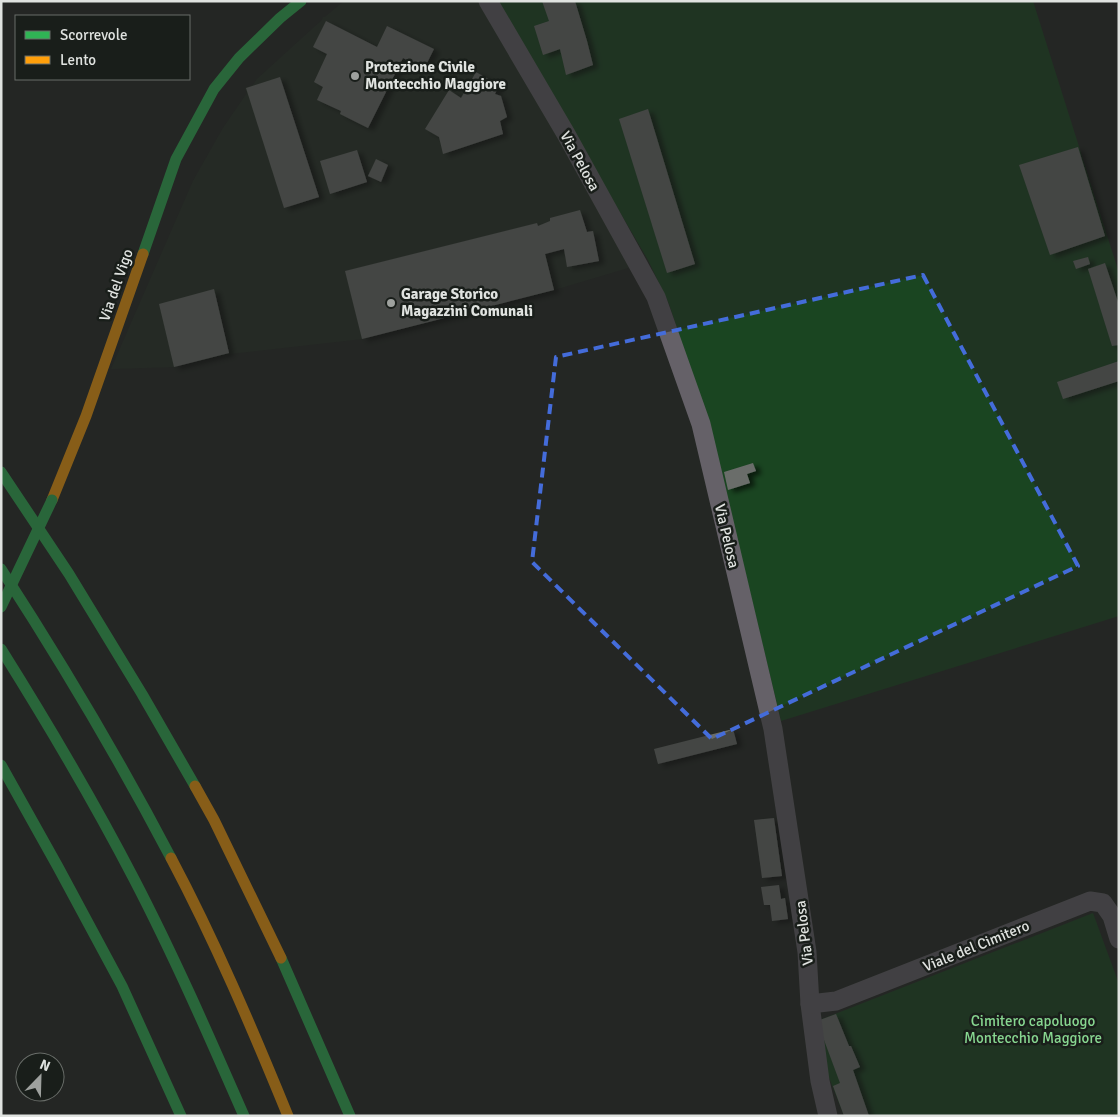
<svg xmlns="http://www.w3.org/2000/svg" width="1120" height="1117" font-family="Signika,sans-serif">
<style>
.built{fill:#273027}
.green{fill:#1a4521}
.building{fill:#6b6d6b;filter:url(#shadow)}
.lines{fill:none;stroke-linecap:round;stroke-linejoin:round}
.street{stroke:#656168;stroke-width:19}
.fast{stroke:#30b455;stroke-width:11}
.slow{stroke:#ff9f0a;stroke-width:11}
.fast-bridge{stroke:#30b455;stroke-width:11}
.marked{fill:none;stroke:#446cda;stroke-width:4;stroke-dasharray:10 6;stroke-linejoin:round}
.poi-dot{fill:#9ea19e;stroke:#191e1a;stroke-width:2}
.labels{text-anchor:middle;stroke-width:5;stroke-linejoin:round;paint-order:stroke}
.poi-label{font-size:15px;font-weight:bold;fill:#e0e3e0;stroke:#191e1a;text-anchor:start}
.street-label{font-size:15px;fill:#e0e3e0;stroke:#191e1a}
.park-label{font-size:15px;fill:#87d690;stroke:#191e1a}
</style>
<defs>
<filter id="shadow"><feDropShadow dx="5.5" dy="3" stdDeviation="2.5" flood-color="#0009"/></filter>
</defs>
<rect width="100%" height="100%" fill="#242724"/>
<!-- built -->
<polygon class="built" points="344,1 496,1 648,262 554,290 362,339 230,354 174,367 111,369 193,181 223,128 247,93 245,88 253,85 257,79 322,20 323,17 325,17"/>
<!-- green -->
<g class="green">
<polygon points="496,1 1033,1 1119,273 1119,616 781,721 711,431 669,304 648,260"/>
<polygon points="1093,913 1119,984 1119,1116 844,1116 821,1057 817,1021"/>
</g>
<!-- building -->
<g class="building">
<polygon points="542,1 575,1 587,41 593,65 566,75 560,49 543,55 534,26 549,21"/>
<polygon points="326,21 377,47 387,26 434,49 424,69 403,58 368,128 340,114 341,111 317,100 323,87 314,82 327,54 313,47"/>
<polygon points="476,72 499,85 495,94 501,96 507,117 500,121 503,134 443,154 439,137 425,129 449,90 461,98"/>
<polygon points="280,77 319,197 284,208 246,88"/>
<polygon points="648,109 695,264 667,273 619,119"/>
<polygon points="1078,147 1105,236 1050,255 1019,165"/>
<polygon points="357,150 367,182 330,194 320,161"/>
<polygon points="376,159 388,165 381,182 368,176"/>
<polygon points="580,210 587,232 593,231 599,261 567,267 564,249 545,254 554,290 362,339 345,271 537,223 538,226 550,221 550,218"/>
<polygon points="1088,257 1090,264 1076,269 1073,261"/>
<polygon points="1105,263 1119,305 1119,345 1112,346 1088,269"/>
<polygon points="214,289 229,353 174,367 159,304"/>
<polygon points="1119,361 1119,381 1063,399 1057,382"/>
<polygon points="753,463 756,471 747,474 750,483 728,490 724,472"/>
<polygon points="733,729 737,744 658,764 654,749"/>
<polygon points="774,818 782,876 762,878 754,820"/>
<polygon points="779,885 781,899 785,898 788,919 772,921 770,905 764,905 761,887"/>
<polygon points="836,1014 849,1046 851,1046 860,1067 853,1070 869,1116 844,1116 833,1086 840,1083 817,1021"/>
</g>
<g class="lines">
<!-- street -->
<g class="street">
<polyline points="488,1 566,134 656,297 701,424 773,729 807,952 810,1004 820,1081 828,1116"/>
<polyline points="810,1004 836,1001 1090,901 1103,903 1112,916 1119,939"/>
</g>
<!-- fast -->
<g class="fast">
<polyline points="143,254 176,159 214,89 239,58 280,18 301,1"/>
<polyline points="1,472 69,574 142,694 195,786"/>
<path d="M 1,569 C 62,663 119,759 171,858"/>
<path d="M 1,649 C 48,724 93,800 134,879 C 174,956 209,1036 244,1116"/>
<polyline points="1,765 58,867 122,986 181,1116"/>
<polyline points="281,958 350,1116"/>
</g>
<!-- slow -->
<g class="slow">
<polyline points="52,500 86,416 143,254"/>
<polyline points="195,786 214,820 281,958"/>
<path d="M 171,858 C 215,941 252,1028 288,1116"/>
</g>
<!-- fast-bridge -->
<polyline class="fast-bridge" points="1,607 52,500"/>
</g>
<!-- marked area -->
<path d="M0 0H1120V1117H0ZM 923,275 L 1078,566 L 712,739 L 532,562 L 556,357 Z" fill="#242724" fill-opacity=".55" fill-rule="evenodd"/>
<path class="marked" d="M 923,275 L 1078,566 L 712,739 L 532,562 L 556,357 Z"/>
<!-- markers -->
<g class="poi-dot">
<circle cx="355" cy="76" r="5"/>
<circle cx="391" cy="303" r="5"/>
</g>
<g class="labels">
<!-- poi labels -->
<g class="poi-label">
<text x="365" y="72">Protezione Civile<tspan x="365" dy="17">Montecchio Maggiore</tspan></text>
<text x="401" y="299">Garage Storico<tspan x="401" dy="17">Magazzini Comunali</tspan></text>
</g>
<!-- street labels -->
<g class="street-label">
<text transform="translate(580 161) rotate(61)" y="5">Via Pelosa</text>
<text transform="translate(116 285) rotate(-71)" y="5">Via del Vigo</text>
<text transform="translate(727 536) rotate(77)" y="5">Via Pelosa</text>
<text transform="translate(804 933) rotate(-97)" y="5">Via Pelosa</text>
<text transform="translate(976 946) rotate(-22)" y="5">Viale del Cimitero</text>
</g>
<!-- park labels -->
<g class="park-label">
<text x="1033" y="1026">Cimitero capoluogo<tspan x="1033" dy="17">Montecchio Maggiore</tspan></text>
</g>
</g>
<!-- border -->
<rect width="1120" height="1117" fill="none" stroke="#e0e3e0" stroke-width="5"/>
<!-- legend -->
<rect x="15" y="15" width="175" height="65" fill="#191e1a" stroke="#696d69"/>
<rect x="25" y="31" width="25" height="8" fill="#30b455" stroke="#696d69"/>
<text x="60" y="40" font-size="15" fill="#e0e3e0">Scorrevole</text>
<rect x="25" y="56" width="25" height="8" fill="#ff9f0a" stroke="#696d69"/>
<text x="60" y="65" font-size="15" fill="#e0e3e0">Lento</text>
<!-- north arrow -->
<g transform="translate(40 1077) rotate(23)"><circle r="24" fill="#191e1a" stroke="#696d69"/>
<path d="M0-4L9 19L0 12L-9 19Z" fill="#9ea19e"/>
<text y="-8" font-size="14" font-weight="bold" text-anchor="middle" fill="#e0e3e0">N</text>
</g>
</svg>
